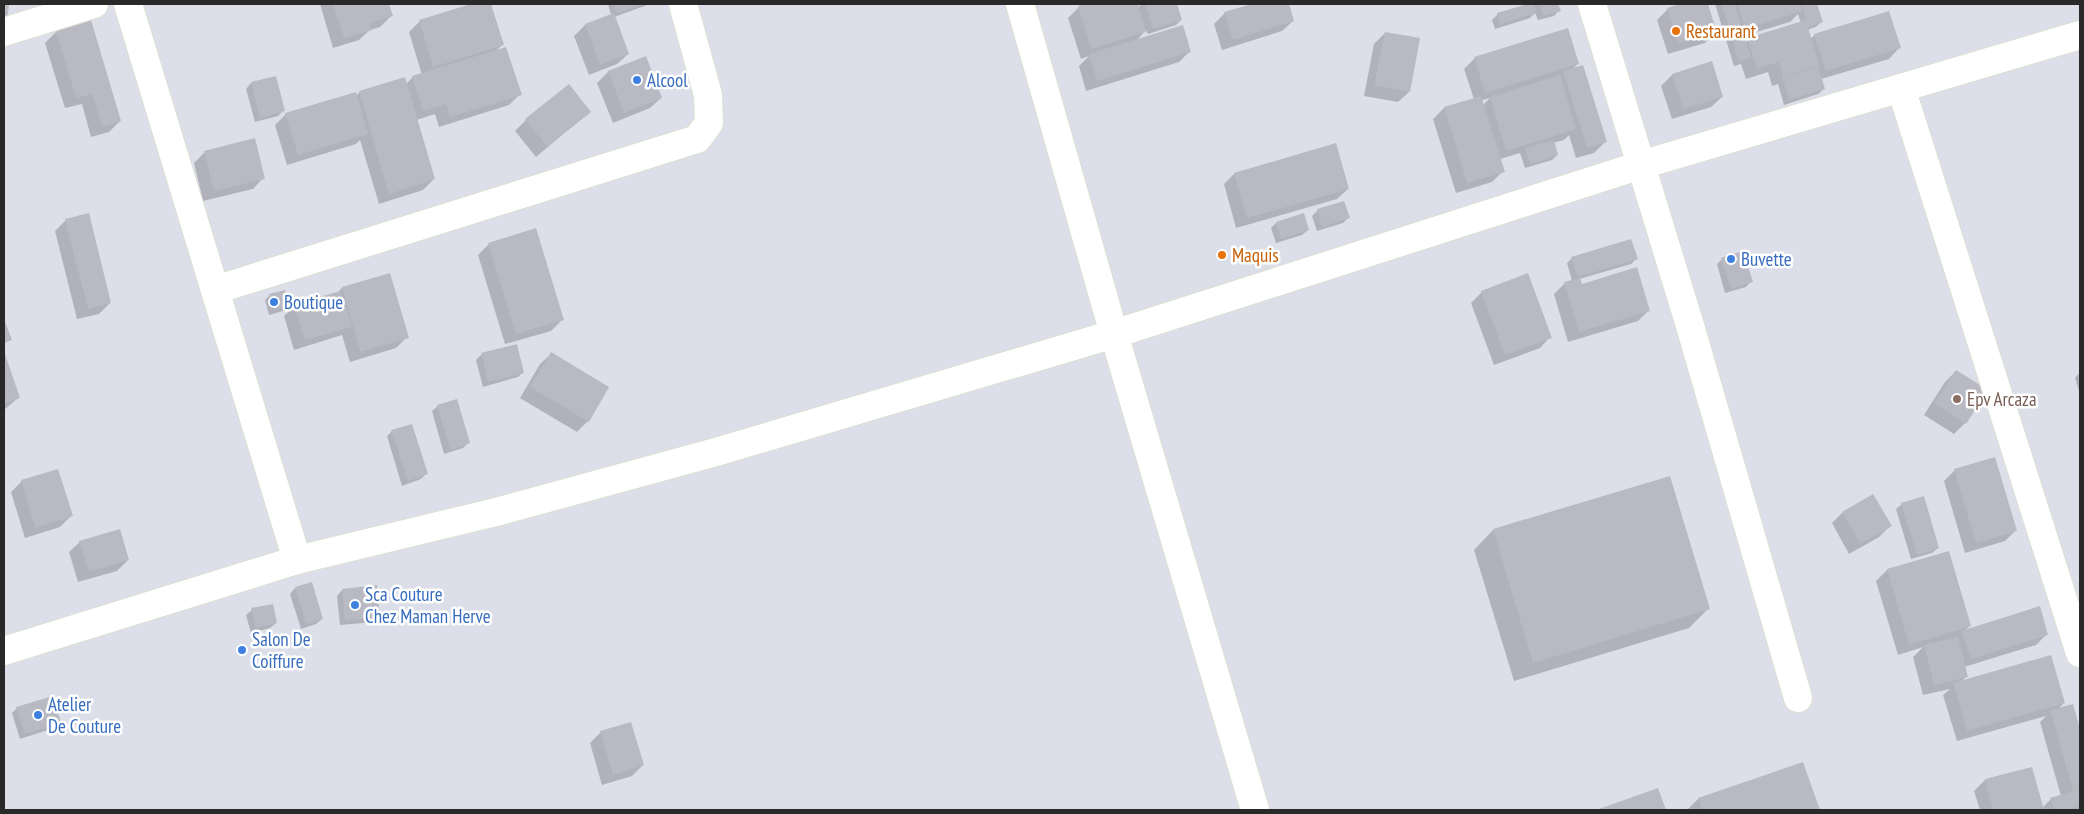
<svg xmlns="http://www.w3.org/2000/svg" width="2084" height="814" font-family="'PT Sans Narrow',sans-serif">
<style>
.shadow{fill:#0003;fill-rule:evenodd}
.building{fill:#b8b9c2}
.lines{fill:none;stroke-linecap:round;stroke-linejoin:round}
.minor-casing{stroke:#dee0d2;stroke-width:30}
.minor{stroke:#fff;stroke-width:28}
.food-dot{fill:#e8710a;stroke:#fff;stroke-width:2}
.shop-dot{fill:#3f7fe0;stroke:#fff;stroke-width:2}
.education-dot{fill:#8d6e63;stroke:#fff;stroke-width:2}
.labels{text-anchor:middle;stroke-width:5;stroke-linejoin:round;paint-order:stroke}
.food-label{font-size:19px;fill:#c56008;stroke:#fff;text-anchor:start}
.shop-label{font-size:19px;fill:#366cbe;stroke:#fff;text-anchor:start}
.education-label{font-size:19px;fill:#785e54;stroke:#fff;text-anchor:start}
</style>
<rect width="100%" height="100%" fill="#dcdee9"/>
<!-- shadow -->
<g class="shadow">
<polygon points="320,4 388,4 391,16 380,27 370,30 359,40 333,48"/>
<polygon points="466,4 490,4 503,44 495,52 520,94 509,105 439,127 435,114 416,120 434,179 423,190 379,204 360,140 356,144 287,165 275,125 286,114 356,96 360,92 406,84 413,77 422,75 409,32 420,21 467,6"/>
<polygon points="608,4 650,4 614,17 628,54 617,64 589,75 574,36 585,25 611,15"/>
<polygon points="1089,4 1136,4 1138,8 1141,4 1176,4 1181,20 1176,25 1148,34 1146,30 1135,42 1190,51 1179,62 1086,91 1079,66 1089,56 1081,59 1068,18 1079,7"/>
<polygon points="1257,4 1288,4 1293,21 1282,31 1222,50 1214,24 1225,13"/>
<polygon points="1532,4 1557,4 1559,10 1554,16 1538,20 1535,13 1530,18 1495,29 1492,20 1498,14"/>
<polygon points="1684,4 1707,4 1716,32 1705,43 1668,54 1657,20 1668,9"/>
<path d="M 1715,4 L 1816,4 L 1821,22 L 1816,27 L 1807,30 L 1810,39 L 1815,35 L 1899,48 L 1889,59 L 1821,79 L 1824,89 L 1818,94 L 1784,105 L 1778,84 L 1772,86 L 1768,72 L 1746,79 L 1741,64 L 1734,66 ZM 1798,14 L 1801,23 L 1745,42 L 1743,36 L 1790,22 Z"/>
<polygon points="56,32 120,121 109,132 91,137 82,104 65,108 45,43"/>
<polygon points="1385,33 1409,92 1398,102 1364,96 1374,44"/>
<polygon points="645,58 661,98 650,108 613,123 597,83 608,72"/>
<path d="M 1475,58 L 1578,64 L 1571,70 L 1605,142 L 1594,153 L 1576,158 L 1569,135 L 1564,140 L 1553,143 L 1557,155 L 1552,160 L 1525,168 L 1520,153 L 1500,159 L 1503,171 L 1492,182 L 1456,193 L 1433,119 L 1444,108 L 1474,99 L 1464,69 ZM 1490,98 L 1483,105 L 1482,100 Z"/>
<polygon points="1711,63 1722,97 1711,107 1672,119 1661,86 1672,75"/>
<polygon points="251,83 283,111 278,116 255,122 246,89"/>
<polygon points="589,112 536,157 515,131 526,120"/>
<polygon points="205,152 263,178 253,189 203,201 194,163"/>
<polygon points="1234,174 1348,189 1337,199 1236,228 1224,184"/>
<polygon points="1318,210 1348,218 1343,223 1317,231 1312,216"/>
<polygon points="66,220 110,303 99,314 77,319 55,231"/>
<polygon points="1276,223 1308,230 1302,235 1276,243 1271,228"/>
<polygon points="489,244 562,320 551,331 505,344 478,255"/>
<polygon points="1572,258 1636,259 1631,264 1579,279 1581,286 1649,310 1638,321 1568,342 1554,294 1565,283 1572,281 1567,263"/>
<polygon points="1722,259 1751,281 1746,287 1725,293 1717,264"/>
<polygon points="389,274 407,337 396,348 350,362 342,335 294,350 284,316 295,306 336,294 342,288"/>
<polygon points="1482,292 1550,337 1540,348 1494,365 1471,303"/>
<polygon points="270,295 288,305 283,311 269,315 265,300"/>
<polygon points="4,354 18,398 4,410"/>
<polygon points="551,354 588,421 577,432 520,398 540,364"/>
<polygon points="481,355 523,372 518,377 483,387 476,360"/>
<polygon points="1956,371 1986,391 1965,423 1954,434 1924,415 1945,382"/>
<polygon points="2080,372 2080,394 2075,378"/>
<polygon points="438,406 468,443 463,448 444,454 432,411"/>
<polygon points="392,431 426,474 421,479 402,486 387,436"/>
<polygon points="1955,470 2016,530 2005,541 1965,553 1944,481"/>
<polygon points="22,481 71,516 60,527 25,538 11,492"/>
<polygon points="1873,495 1890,526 1879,537 1849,554 1832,523 1842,513"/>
<polygon points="1902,504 1938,548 1932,553 1911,559 1896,509"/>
<polygon points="1493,530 1708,609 1689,628 1514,681 1474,550"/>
<polygon points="80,542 128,560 117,571 78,582 69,552"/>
<polygon points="1948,552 1970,626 1964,631 2047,634 2036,645 1964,667 1966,677 1960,683 2064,703 2057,710 2072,706 2080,734 2080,810 1980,810 1974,791 1985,780 2031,768 2042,808 2051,799 2061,796 2040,722 2046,716 1957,741 1943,695 1950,689 1923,695 1913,657 1923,647 1898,655 1876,581 1887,570"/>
<polygon points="295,588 322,619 316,624 301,629 290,594"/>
<polygon points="342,590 379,617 374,622 340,625 337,596"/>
<polygon points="252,610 276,623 270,628 251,633 246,615"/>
<polygon points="17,708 60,723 54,728 20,739 12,713"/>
<polygon points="601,732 643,765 632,776 602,785 590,743"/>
<polygon points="1802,764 1818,810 1687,810 1698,799"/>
<polygon points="1657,790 1664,810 1599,810"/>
</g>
<!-- building -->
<g class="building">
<polygon points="4,4 9,4 7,23 4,23"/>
<polygon points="333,4 389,4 393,16 370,23 372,30 344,38"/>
<polygon points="471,4 491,4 504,45 433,67 419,20"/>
<polygon points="614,4 645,4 617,13"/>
<polygon points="1085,4 1138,4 1146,32 1091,49 1078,6"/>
<polygon points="1145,4 1177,4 1182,20 1153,29"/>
<polygon points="1252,4 1289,4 1294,21 1233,40 1224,12"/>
<polygon points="1528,4 1534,4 1537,13 1500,24 1497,13"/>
<polygon points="1539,4 1558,4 1561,11 1543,16"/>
<polygon points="1680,4 1708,4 1717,33 1678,44 1667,8"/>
<polygon points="1722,4 1735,4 1751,58 1739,62"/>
<polygon points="1737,4 1800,4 1803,11 1745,29"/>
<polygon points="1817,4 1823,22 1808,27 1819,65 1783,76 1779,62 1757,69 1747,38 1806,20 1802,5"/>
<polygon points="1889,11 1901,48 1826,71 1814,34"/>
<polygon points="614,13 629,54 600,65 585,24"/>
<polygon points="91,20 121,121 102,127 92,94 76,98 56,31"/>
<polygon points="1183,25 1191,52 1097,81 1089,54"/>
<polygon points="1568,28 1579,64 1485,93 1474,57"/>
<polygon points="1385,32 1420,38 1410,92 1374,85"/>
<polygon points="506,47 522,95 450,117 446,104 423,111 412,76"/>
<polygon points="646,56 662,98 624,113 608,71"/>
<polygon points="1712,61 1723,97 1683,109 1672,74"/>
<polygon points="1583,65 1607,142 1587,148 1563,71"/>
<polygon points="1818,66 1825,89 1789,100 1782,77"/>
<polygon points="1560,75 1576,129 1506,151 1490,97"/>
<polygon points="276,76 285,111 260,118 251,82"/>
<polygon points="405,77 435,179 389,194 359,91"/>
<polygon points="569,84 591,112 547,147 525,119"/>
<polygon points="356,92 368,134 298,155 285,113"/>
<polygon points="1481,96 1505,172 1467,183 1444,107"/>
<polygon points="255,138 265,179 214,191 204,151"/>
<polygon points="1554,140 1558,155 1530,164 1525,148"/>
<polygon points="1336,143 1349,189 1247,218 1234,173"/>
<polygon points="1344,201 1350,218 1322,227 1317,209"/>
<polygon points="89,213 111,303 88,309 65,219"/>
<polygon points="1304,213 1309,230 1281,239 1276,222"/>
<polygon points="536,228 564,320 516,334 488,243"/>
<polygon points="1631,239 1638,259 1578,277 1571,257"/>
<polygon points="1743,251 1753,282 1731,289 1721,258"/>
<polygon points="1637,267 1650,311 1579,332 1564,282 1580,278 1582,284"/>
<polygon points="390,273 409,338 360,352 342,287"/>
<polygon points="1528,273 1552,338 1505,355 1481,291"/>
<polygon points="285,290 290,306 274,310 269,294"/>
<polygon points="341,291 352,327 305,340 294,304"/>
<polygon points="4,319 12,340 4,343"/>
<polygon points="517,344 524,373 488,382 481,353"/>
<polygon points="4,351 20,398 4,403"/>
<polygon points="551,352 609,387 589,422 530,387"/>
<polygon points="1956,370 1988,390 1966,424 1934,403"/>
<polygon points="457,399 470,443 450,450 437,405"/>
<polygon points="412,424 428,474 408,481 391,430"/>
<polygon points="1995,457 2017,531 1976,543 1954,469"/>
<polygon points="58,469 73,516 35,528 21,480"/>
<polygon points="1670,476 1710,609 1533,663 1493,529"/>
<polygon points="1873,494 1892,526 1860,544 1842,512"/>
<polygon points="1924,496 1939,548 1917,555 1901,503"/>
<polygon points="120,529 129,560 89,572 79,541"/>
<polygon points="1949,551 1971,626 1909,645 1887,569"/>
<polygon points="312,582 323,619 306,624 295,587"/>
<polygon points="377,585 380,617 345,621 342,589"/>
<polygon points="273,604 277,623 256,628 251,608"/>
<polygon points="2040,606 2048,635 1971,659 1961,631"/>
<polygon points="1958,637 1968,677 1934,685 1924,645"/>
<polygon points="2051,655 2065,703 1967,731 1953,683"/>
<polygon points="53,696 61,723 25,734 16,707"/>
<polygon points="2073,704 2080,729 2080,806 2067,810 2054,810 2050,798 2073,791 2050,710"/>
<polygon points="631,722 644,765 613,775 600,731"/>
<polygon points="1803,762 1820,810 1702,810 1698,798"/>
<polygon points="2032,767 2044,810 1993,810 1985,779"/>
<polygon points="1658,788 1666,810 1596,810"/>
</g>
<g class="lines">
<defs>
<g id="minor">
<polyline points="128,4 297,560"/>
<polyline points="1020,4 1114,334 1255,810"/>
<polyline points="1592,4 1691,329 1798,698"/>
<polyline points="4,32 94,4"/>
<polyline points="1901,88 2080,653"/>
<polyline points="215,290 697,139 709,123 708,95 683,4"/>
<polyline points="4,651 297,560 496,512 716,452 1114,334 1641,165 2080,35"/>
</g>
</defs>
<!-- minor casing -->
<use href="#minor" class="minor-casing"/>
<!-- minor -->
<use href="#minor" class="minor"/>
</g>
<!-- markers -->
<g class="food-dot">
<circle cx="1676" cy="31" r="5"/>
<circle cx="1222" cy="255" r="5"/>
</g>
<g class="shop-dot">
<circle cx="637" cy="80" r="5"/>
<circle cx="1731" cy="259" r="5"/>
<circle cx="274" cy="302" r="5"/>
<circle cx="355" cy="605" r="5"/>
<circle cx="242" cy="650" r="5"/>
<circle cx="38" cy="715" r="5"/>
</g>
<circle class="education-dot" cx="1957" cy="399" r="5"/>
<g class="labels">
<!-- food labels -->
<g class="food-label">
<text x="1686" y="38">Restaurant</text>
<text x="1232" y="262">Maquis</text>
</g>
<!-- shop labels -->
<g class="shop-label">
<text x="647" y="87">Alcool</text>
<text x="1741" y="266">Buvette</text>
<text x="284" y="309">Boutique</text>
<text x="365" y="601">Sca Couture<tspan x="365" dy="22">Chez Maman Herve</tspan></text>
<text x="252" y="646">Salon De<tspan x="252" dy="22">Coiffure</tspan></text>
<text x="48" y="711">Atelier<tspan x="48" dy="22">De Couture</tspan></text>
</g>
<!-- education labels -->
<g class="education-label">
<text x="1967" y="406">Epv Arcaza</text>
</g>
</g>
<!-- border -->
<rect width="2084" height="814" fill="none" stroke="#292929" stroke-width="10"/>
</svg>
